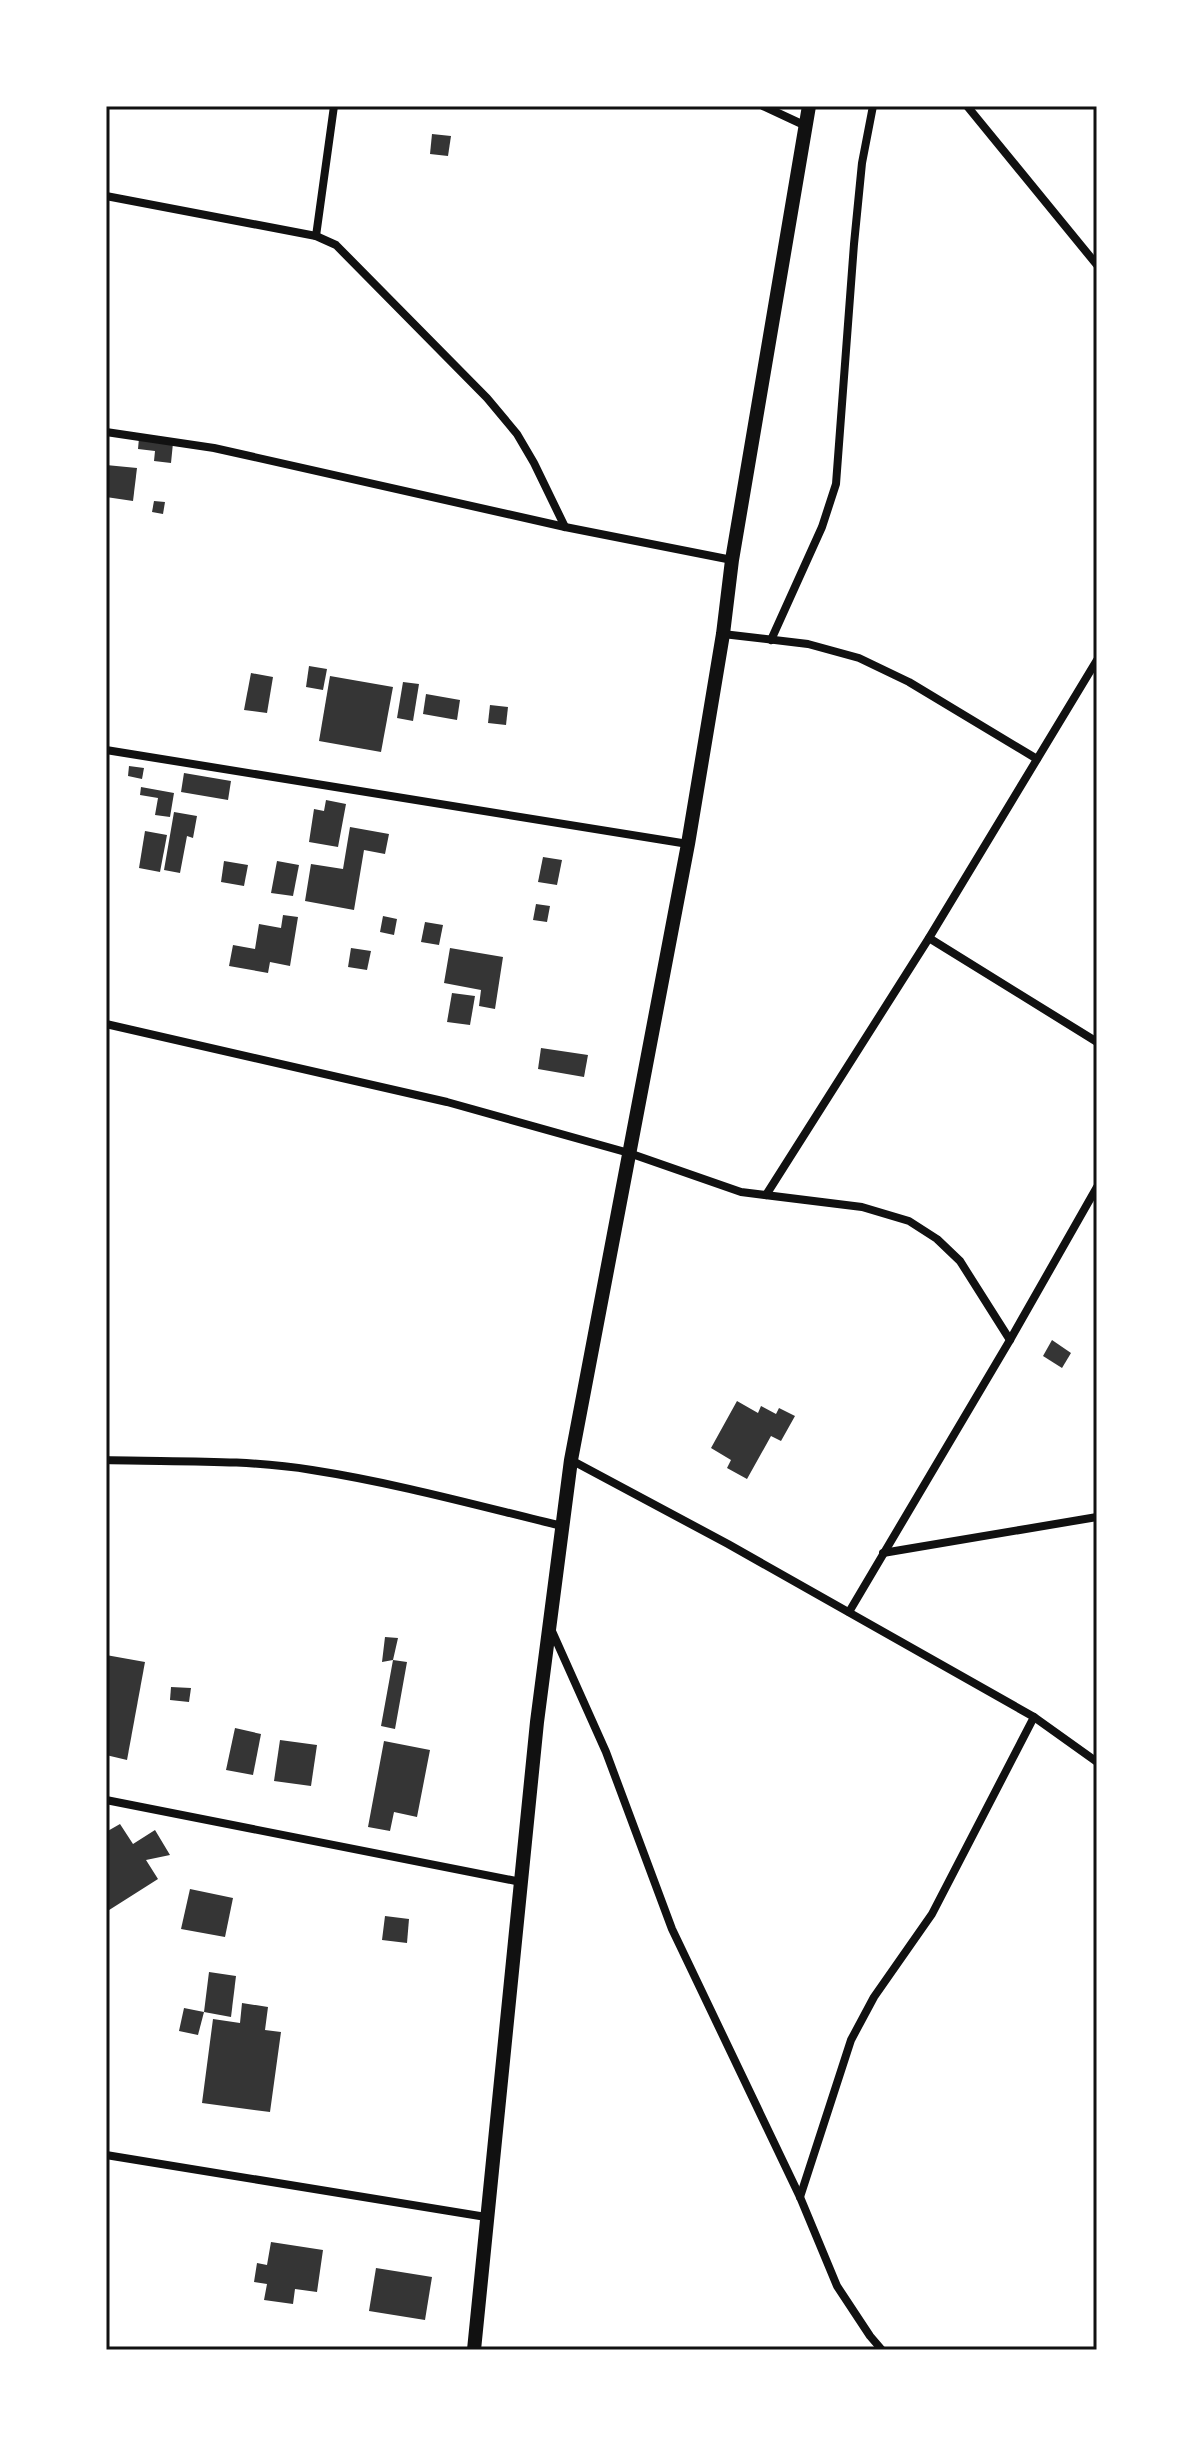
<svg xmlns="http://www.w3.org/2000/svg" width="1203" height="2456" font-family="Quicksand,sans-serif">
<style>
.building{fill:#353535}
.lines{fill:none;stroke-linecap:round;stroke-linejoin:round}
.minor{stroke:#111;stroke-width:8}
.tertiary{stroke:#111;stroke-width:14}
.neatline{fill:none;stroke:#111;stroke-width:3}
</style>
<rect width="100%" height="100%" fill="#fff"/>
<!-- building -->
<g class="building">
<polygon points="432,134 451,136 448,156 430,154"/>
<polygon points="139,438 173,443 171,463 154,461 155,451 138,449"/>
<polygon points="106,465 137,468 133,501 106,497"/>
<polygon points="154,501 165,502 163,514 152,512"/>
<polygon points="309,666 327,669 323,690 306,687"/>
<polygon points="251,673 273,677 267,713 244,710"/>
<polygon points="330,676 393,687 381,752 319,741"/>
<polygon points="403,682 419,684 413,721 397,718"/>
<polygon points="426,694 460,700 457,720 423,714"/>
<polygon points="490,705 508,707 506,725 488,723"/>
<polygon points="129,766 144,768 142,779 128,776"/>
<polygon points="184,773 231,781 228,800 181,792"/>
<polygon points="141,787 174,793 170,817 155,815 158,798 140,795"/>
<polygon points="326,800 346,804 338,847 309,842 314,809 324,811"/>
<polygon points="174,812 197,816 193,838 187,836 180,873 164,870"/>
<polygon points="350,827 389,834 385,854 364,850 354,910 305,901 311,864 343,869"/>
<polygon points="145,831 167,835 160,872 139,868"/>
<polygon points="543,857 562,860 557,885 538,882"/>
<polygon points="224,861 248,865 244,886 221,882"/>
<polygon points="277,861 299,865 293,896 271,893"/>
<polygon points="536,904 550,906 547,922 533,920"/>
<polygon points="283,915 298,917 290,966 270,962 268,973 229,966 233,945 255,949 259,924 281,928"/>
<polygon points="383,916 397,919 394,935 380,932"/>
<polygon points="425,922 443,925 439,945 421,942"/>
<polygon points="351,948 371,951 367,970 348,967"/>
<polygon points="450,948 503,957 495,1009 479,1006 481,990 444,983"/>
<polygon points="452,993 475,996 470,1025 447,1022"/>
<polygon points="541,1048 588,1055 584,1077 538,1069"/>
<polygon points="1052,1340 1071,1353 1062,1368 1043,1356"/>
<polygon points="737,1401 758,1413 761,1406 776,1414 779,1408 795,1416 781,1441 771,1436 747,1479 727,1468 731,1460 711,1448"/>
<polygon points="385,1637 398,1638 393,1660 407,1662 395,1729 381,1726 393,1660 382,1662"/>
<polygon points="106,1655 145,1662 127,1760 106,1755"/>
<polygon points="171,1687 191,1688 189,1702 170,1700"/>
<polygon points="235,1728 261,1734 253,1775 226,1770"/>
<polygon points="280,1740 317,1745 311,1786 274,1781"/>
<polygon points="384,1741 430,1750 417,1817 394,1812 390,1831 368,1827"/>
<polygon points="120,1824 133,1844 155,1830 170,1855 146,1860 158,1879 106,1912 106,1832"/>
<polygon points="190,1889 233,1898 225,1937 181,1929"/>
<polygon points="385,1916 409,1919 407,1943 382,1940"/>
<polygon points="209,1972 236,1976 231,2017 204,2012"/>
<polygon points="242,2003 268,2007 265,2030 281,2032 270,2112 202,2103 213,2019 240,2023"/>
<polygon points="184,2008 204,2012 198,2035 179,2031"/>
<polygon points="271,2242 323,2250 317,2292 295,2289 293,2304 264,2300 267,2284 254,2282 257,2263 267,2265"/>
<polygon points="376,2268 432,2277 425,2320 369,2311"/>
</g>
<g class="lines">
<!-- minor -->
<g class="minor">
<polyline points="763,106 806,126"/>
<polyline points="967,106 1097,265"/>
<polyline points="106,196 316,236 336,245 487,398 517,434 534,463 565,527"/>
<polyline points="316,236 334,106"/>
<polyline points="106,432 214,448 565,527 732,560"/>
<polyline points="723,634 808,644 859,658 909,682 1037,759"/>
<polyline points="771,640 822,527 836,484 854,244 862,163 873,106"/>
<polyline points="106,750 688,844"/>
<polyline points="929,938 1097,1042"/>
<polyline points="106,1024 447,1102 629,1153 741,1192 862,1207 909,1221 937,1239 960,1261 1010,1340"/>
<polyline points="766,1195 929,938 1097,660"/>
<path d="M 106,1460 C 175,1462 244,1459 312,1470 C 396,1483 479,1506 562,1526"/>
<polyline points="571,1460 728,1544 1034,1717 932,1914 874,1997 851,2040 800,2197"/>
<polyline points="883,1553 1097,1517"/>
<polyline points="849,1612 1010,1340 1097,1187"/>
<polyline points="551,1629 606,1752 672,1929 800,2197 837,2286 870,2336 882,2350"/>
<polyline points="1034,1717 1097,1762"/>
<polyline points="106,1800 521,1882"/>
<polyline points="106,2155 486,2217"/>
</g>
<!-- tertiary -->
<polyline class="tertiary" points="474,2350 537,1722 571,1460 688,844 723,634 732,560 809,106"/>
</g>
<!-- border -->
<rect width="1203" height="2456" fill="none" stroke="#ffffff" stroke-width="216"/>
<rect x="108" y="108" width="987" height="2240" class="neatline"/>
</svg>
